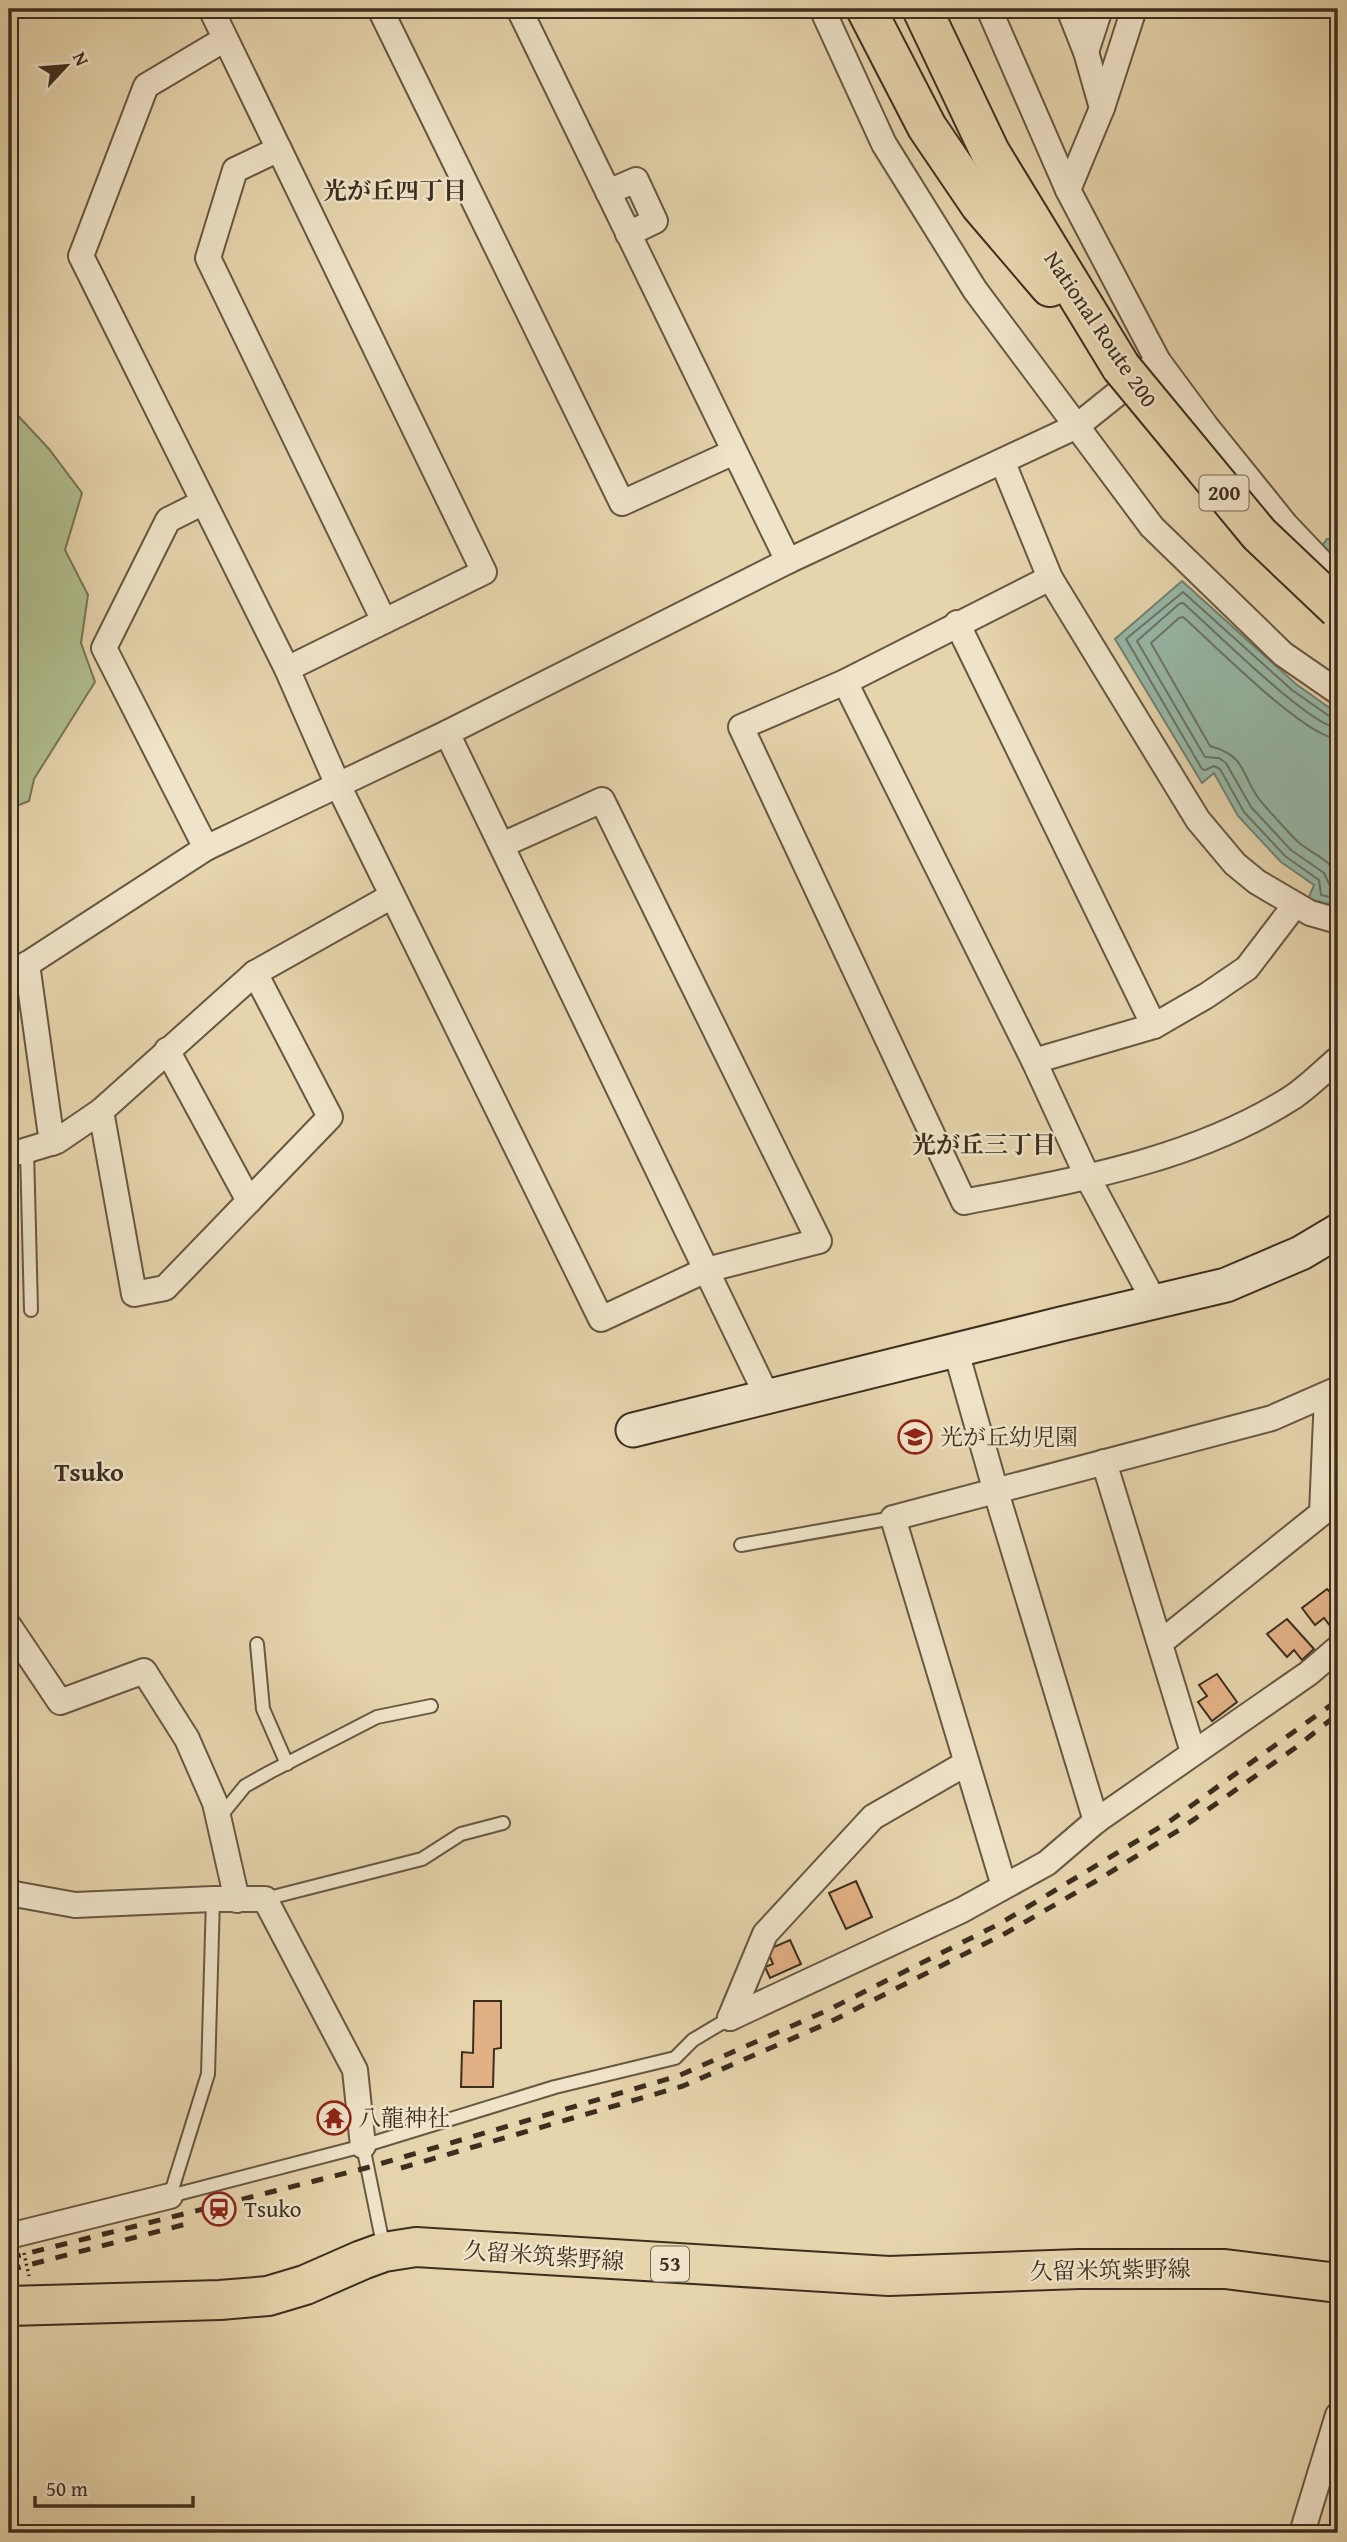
<svg xmlns="http://www.w3.org/2000/svg" width="1347" height="2542" font-family="'Gentium Book Plus','Noto Serif JP',serif">
<style>
.green{fill:#b0be8e;stroke:#767656;stroke-width:2}
.water{fill:#96b8a8;stroke:#728171;stroke-width:2}
.lines{fill:none;stroke-linecap:round;stroke-linejoin:round}
.shore{stroke:#6a7364;stroke-width:2}
.building{fill:#e2b085;stroke:#3d2e1f;stroke-width:2}
.lane-casing{stroke:#675842;stroke-width:16}
.street-casing{stroke:#675842;stroke-width:28}
.secondary-casing{stroke:#3d2e1f;stroke-width:37}
.primary-casing{stroke:#3d2e1f;stroke-width:42}
.highway-casing{stroke:#3d2e1f;stroke-width:42}
.path{stroke:#3d2e1f;stroke-width:3.5;stroke-dasharray:2 3.5;stroke-linecap:butt}
.lane{stroke:#efe3c9;stroke-width:12}
.street{stroke:#efe3c9;stroke-width:24}
.secondary{stroke:#efe3c9;stroke-width:33}
.primary{stroke:#e6d4ac;stroke-width:38}
.highway{stroke:#e6d4ac;stroke-width:38}
.rail{stroke:#3d2e1f;stroke-width:5;stroke-dasharray:12 12;stroke-linecap:butt}
.highway-bridge-casing{stroke:#3d2e1f;stroke-width:42;stroke-linecap:butt}
.highway-bridge{stroke:#e6d4ac;stroke-width:38}
.labels{text-anchor:middle;stroke-width:5;stroke-linejoin:round;paint-order:stroke}
.shield{fill:#efe3c9;stroke:#726452;stroke-width:2}
.shield-label{font-size:21px;font-weight:bold;fill:#3d2e1f}
.street-label{font-size:23px;fill:#3d2e1f;stroke:#efe3c9}
.poi-label{font-size:23px;fill:#3d2e1f;stroke:#efe3c9;text-anchor:start}
.neighbourhood-label{font-size:24px;font-weight:bold;fill:#3d2e1f;stroke:#efe3c9}
.quarter-label{font-size:26px;font-weight:bold;fill:#3d2e1f;stroke:#efe3c9}
</style>
<rect width="100%" height="100%" fill="#e6d4ac"/>
<filter id="stains"><feTurbulence type="fractalNoise" baseFrequency=".00286" numOctaves="4"/><feColorMatrix values="0 0 0 0 .2 0 0 0 0 .09 0 0 0 0 .02 0 0 0 .5 -.17"/></filter>
<radialGradient id="worn" r=".72"><stop offset=".6" stop-color="#630" stop-opacity="0"/><stop offset="1" stop-color="#630" stop-opacity=".3"/></radialGradient>
<!-- green -->
<polygon class="green" points="9,406 49,449 82,493 65,550 88,595 81,643 95,682 34,779 29,801 9,809"/>
<!-- water -->
<g class="water">
<polygon points="1327,539 1338,539 1338,562 1322,546"/>
<polygon points="1182,581 1296,684 1338,714 1338,906 1308,899 1314,885 1281,862 1238,816 1214,773 1202,783 1115,639"/>
</g>
<g class="lines">
<!-- shore -->
<g class="shore">
<polyline points="1338,719 1332,718 1292,690 1183,592 1126,639 1202,769 1205,770 1214,766 1220,769 1244,812 1285,856 1319,880 1321,895 1338,899"/>
<path d="M 1338,728 C 1309,726 1211,627 1183,603 L 1179,604 L 1137,641 L 1205,757 L 1219,758 L 1226,763 L 1251,807 L 1291,850 L 1324,873 L 1331,888 L 1338,890"/>
<path d="M 1338,739 C 1304,737 1213,643 1183,617 L 1179,618 L 1151,643 L 1210,746 C 1250,757 1240,778 1263,804 C 1274,816 1285,829 1297,841 C 1310,853 1330,859 1338,876"/>
</g>
</g>
<!-- building -->
<g class="building">
<polygon points="1327,1589 1338,1601 1338,1608 1335,1610 1338,1613 1338,1627 1334,1631 1324,1618 1315,1625 1302,1608"/>
<polygon points="1287,1619 1314,1649 1302,1660 1294,1650 1287,1657 1267,1634"/>
<polygon points="1217,1674 1237,1702 1212,1721 1198,1702 1207,1696 1199,1685"/>
<polygon points="856,1881 872,1917 846,1929 829,1893"/>
<polygon points="790,1940 801,1964 770,1978 765,1967 773,1964 767,1950"/>
<polygon points="474,2001 501,2001 501,2048 494,2049 493,2087 461,2087 462,2052 473,2053"/>
</g>
<g class="lines">
<defs>
<g id="lane">
<polyline points="27,1150 31,1310"/>
<polyline points="741,1545 893,1518"/>
<polyline points="257,1644 263,1709 287,1764"/>
<polyline points="219,1818 245,1786 270,1772 377,1717 431,1706"/>
<polyline points="265,1899 422,1859 461,1834 503,1823"/>
<polyline points="363,2146 384,2249"/>
<polyline points="170,2196 363,2146 555,2087 675,2058 693,2040 730,2018"/>
<polyline points="170,2196 208,2074 213,1899"/>
</g>
<g id="street">
<polyline points="211,9 484,572 287,669"/>
<polyline points="386,9 381,11 622,503 734,452"/>
<polyline points="519,9 788,561"/>
<polyline points="822,9 884,144 975,290 1152,527 1283,654 1338,692"/>
<polyline points="989,9 1068,190 1158,361 1206,426 1285,524 1338,580"/>
<polyline points="1069,9 1086,52 1102,108"/>
<polyline points="225,39 146,86 81,256 287,669 337,783 601,1319 706,1270 819,1241 602,800 502,845"/>
<polyline points="1086,52 1100,9"/>
<polyline points="279,149 235,170 208,258 384,621"/>
<polyline points="1068,190 1102,108 1134,9"/>
<polyline points="608,192 636,180 655,221 628,234"/>
<polyline points="1003,463 1050,578 1198,820 1235,864 1257,882 1310,913 1338,921"/>
<polyline points="202,503 168,520 104,648 206,848"/>
<path d="M 1050,578 L 845,682 L 741,727 L 964,1202 C 1076,1180 1195,1160 1293,1097 C 1309,1086 1324,1071 1338,1059"/>
<polyline points="957,623 1154,1026"/>
<polyline points="845,682 1034,1061 1088,1178 1155,1303"/>
<polyline points="447,733 768,1398"/>
<polyline points="27,964 52,1143"/>
<polyline points="9,976 206,848 447,733 788,561 1077,426 1158,361"/>
<polyline points="167,1050 249,1201"/>
<polyline points="1034,1061 1154,1026 1206,996 1247,968 1295,905"/>
<polyline points="101,1111 134,1294 165,1288 330,1117 255,973"/>
<polyline points="9,1153 21,1152 57,1141 101,1111 255,973 392,896"/>
<polyline points="956,1351 996,1492 1096,1821"/>
<polyline points="1104,1462 1193,1752"/>
<polyline points="9,1626 60,1702 144,1671 187,1739 215,1803 237,1900"/>
<polyline points="1160,1643 1322,1513 1327,1395"/>
<polyline points="1004,1886 893,1518 1272,1418 1338,1389"/>
<polyline points="9,1893 75,1905 213,1899 265,1899 355,2070 363,2146"/>
<polyline points="730,2018 962,1910 1047,1863 1096,1821 1309,1673 1338,1648"/>
<polyline points="730,2018 765,1934 873,1817 965,1764"/>
<polyline points="9,2236 170,2196"/>
<polyline points="1302,2533 1338,2415"/>
</g>
<polyline id="secondary" points="633,1430 1061,1324 1226,1285 1301,1253 1338,1231"/>
<polyline id="primary" points="9,2306 220,2300 268,2296 305,2285 362,2260 384,2252 416,2247 889,2276 1079,2269 1225,2269 1338,2283"/>
<g id="highway">
<polyline points="866,9 927,127 980,205 1050,287"/>
<polyline points="922,9 990,152 1121,367"/>
</g>
</defs>
<!-- lane casing -->
<use href="#lane" class="lane-casing"/>
<!-- street casing -->
<use href="#street" class="street-casing"/>
<!-- secondary casing -->
<use href="#secondary" class="secondary-casing"/>
<!-- primary casing -->
<use href="#primary" class="primary-casing"/>
<!-- highway casing -->
<use href="#highway" class="highway-casing"/>
<!-- path -->
<polyline class="path" points="24,2253 29,2276"/>
<!-- lane -->
<use href="#lane" class="lane"/>
<!-- street -->
<use href="#street" class="street"/>
<!-- secondary -->
<use href="#secondary" class="secondary"/>
<!-- primary -->
<use href="#primary" class="primary"/>
<!-- highway -->
<use href="#highway" class="highway"/>
<!-- rail -->
<g class="rail">
<polyline points="401,2168 683,2086 828,2023 1006,1933 1096,1881 1179,1830 1295,1748 1338,1714"/>
<polyline points="9,2258 366,2168 678,2076 826,2011 1001,1923 1170,1821 1338,1700"/>
<polyline points="9,2270 194,2222"/>
</g>
<defs>
<polyline id="highway-bridge" points="1121,367 1259,534 1338,609"/>
</defs>
<!-- highway-bridge casing -->
<use href="#highway-bridge" class="highway-bridge-casing"/>
<!-- highway-bridge -->
<use href="#highway-bridge" class="highway-bridge"/>
</g>
<!-- icons -->
<defs>
<symbol id="school-ring" viewBox="-11 -11 22 22"><circle r="9.5" fill="#efe3c9" stroke="#8f2418" stroke-width="1.5"/><path d="M0-5L7-2L0 1L-7-2ZM-4 1L0 2.5L4 1V4Q0 6-4 4Z" fill="#8f2418"/></symbol>
<symbol id="temple-ring" viewBox="-11 -11 22 22"><circle r="9.5" fill="#efe3c9" stroke="#8f2418" stroke-width="1.5"/><path d="M0-6L5-2H3V0L6.5 2.5H4V6H1.5V3h-3V6H-4V2.5H-6.5L-3 0V-2H-5Z" fill="#8f2418"/></symbol>
<symbol id="station-ring" viewBox="-11 -11 22 22"><circle r="9.5" fill="#efe3c9" stroke="#8f2418" stroke-width="1.5"/><path d="M-3-6H3Q5-6 5-4V2Q5 4 3 4L4.5 6H3L1.5 4h-3L-3 6H-4.5L-3 4Q-5 4-5 2V-4Q-5-6-3-6ZM-3.5-4v3h7v-3ZM-3.5 1v1.5H-2V1ZM2 1v1.5H3.5V1Z" fill="#8f2418"/></symbol>
</defs>
<g fill-rule="evenodd">
<use href="#school-ring" x="896" y="1418" width="38" height="38"/>
<use href="#temple-ring" x="315" y="2099" width="38" height="38"/>
<use href="#station-ring" x="200" y="2190" width="38" height="38"/>
</g>
<g class="labels">
<!-- shield labels -->
<g class="shield">
<rect x="1199.5" y="475.5" width="49" height="35" rx="5"/>
<rect x="651" y="2246.5" width="38" height="35" rx="5"/>
</g>
<g class="shield-label">
<text x="1224" y="500">200</text>
<text x="670" y="2271">53</text>
</g>
<!-- street labels -->
<g class="street-label">
<text transform="translate(1101 329) rotate(56)" y="8">National Route 200</text>
<text transform="translate(544 2256) rotate(4)" y="8">久留米筑紫野線</text>
<text transform="translate(1110 2270) rotate(-1)" y="8">久留米筑紫野線</text>
</g>
<!-- poi labels -->
<g class="poi-label">
<text x="940" y="1445">光が丘幼児園</text>
<text x="358" y="2126">八龍神社</text>
<text x="244" y="2217">Tsuko</text>
</g>
<!-- neighbourhood labels -->
<g class="neighbourhood-label">
<text x="395" y="199">光が丘四丁目</text>
<text x="984" y="1153">光が丘三丁目</text>
</g>
<!-- quarter labels -->
<g class="quarter-label">
<text x="89" y="1481">Tsuko</text>
</g>
</g>
<!-- margin -->
<rect width="1347" height="2542" fill="none" stroke="#e6d4ac" stroke-width="35"/>
<rect x="10" y="10" width="1326" height="2521" fill="none" stroke="#3d2e1f" stroke-width="3.5"/>
<rect x="18" y="18" width="1312" height="2507" fill="none" stroke="#3d2e1f" stroke-width="2"/>
<!-- north arrow -->
<g transform="translate(66 66) rotate(64)" stroke="#efe3c9" stroke-width="5" paint-order="stroke">
<path d="M0-5L12 26L0 18L-12 26Z" fill="#3d2e1f"/>
<text y="-10" font-size="19" font-weight="bold" text-anchor="middle" fill="#3d2e1f">N</text>
</g>
<!-- scale -->
<path d="M35 2496v10h158v-10" fill="none" stroke="#3d2e1f" stroke-width="3.5"/>
<text x="46" y="2496" font-size="21" fill="#3d2e1f" stroke="#efe3c9" stroke-width="5" paint-order="stroke">50 m</text>
<rect width="100%" height="100%" filter="url(#stains)"/>
<rect width="100%" height="100%" fill="url(#worn)"/>
</svg>
